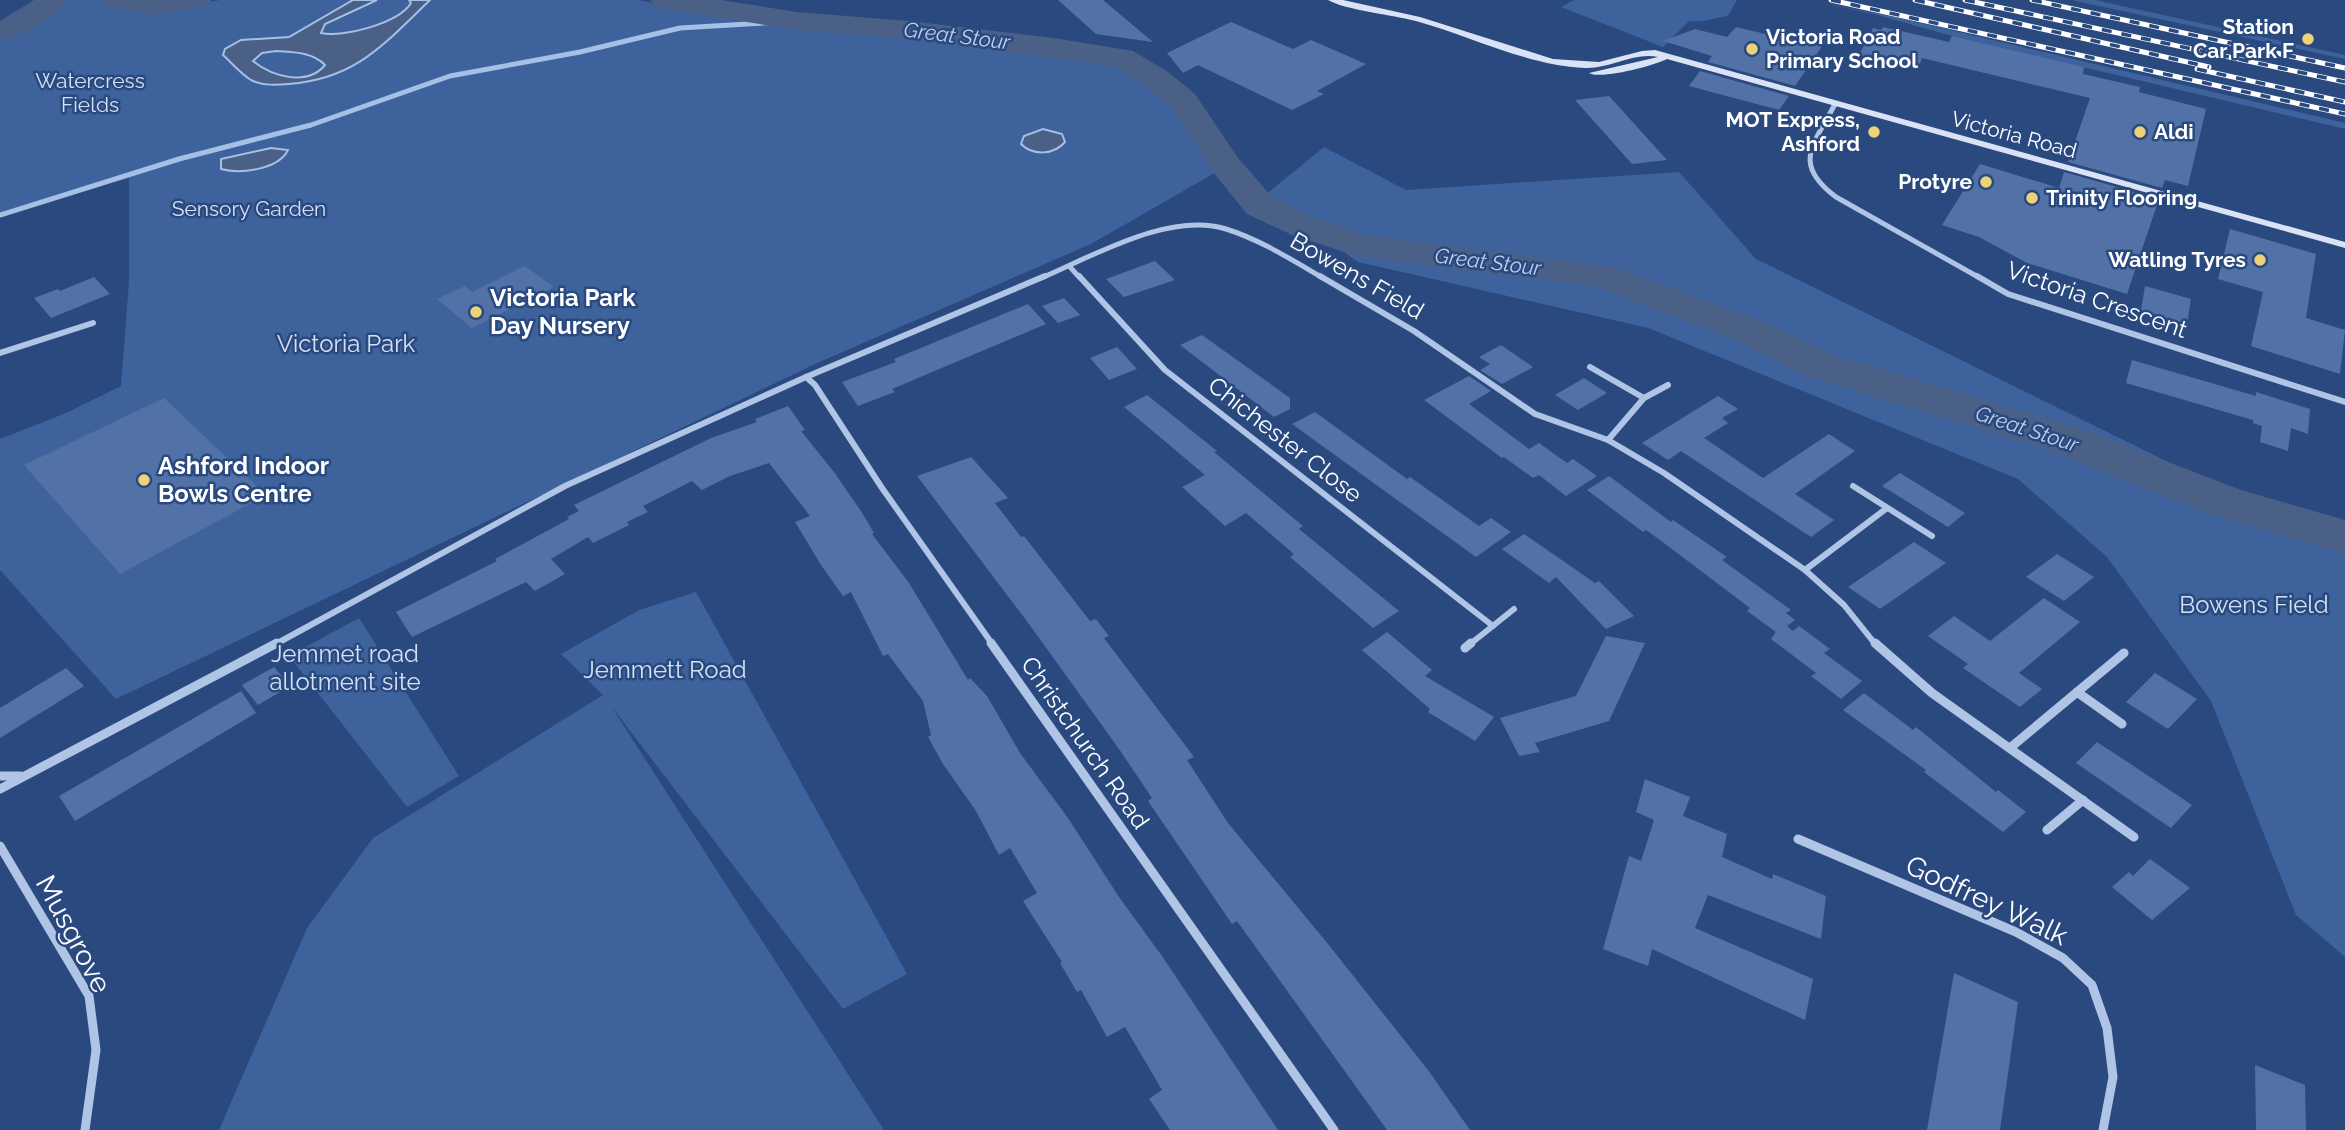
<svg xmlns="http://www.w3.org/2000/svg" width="2345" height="1130" font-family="Raleway,sans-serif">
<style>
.green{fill:#3e629c}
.water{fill:#4a6087;stroke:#a5bfe5;stroke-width:2;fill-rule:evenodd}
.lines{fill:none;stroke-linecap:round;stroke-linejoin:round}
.stream{stroke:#a5bfe5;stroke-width:5}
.river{fill:#4a6087;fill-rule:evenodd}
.building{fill:#5272a7}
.street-far2{stroke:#b0c5e5;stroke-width:5}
.street-far1{stroke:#b0c5e5;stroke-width:6}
.street{stroke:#b0c5e5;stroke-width:9}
.secondary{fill:#d9e3f5;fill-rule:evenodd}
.rail-casing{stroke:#fff;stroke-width:5}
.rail{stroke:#29497f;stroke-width:3.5;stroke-dasharray:10;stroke-linecap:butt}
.poi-dot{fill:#ecd278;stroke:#29497f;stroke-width:2.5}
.labels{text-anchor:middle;stroke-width:5;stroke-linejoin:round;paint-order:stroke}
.far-poi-label{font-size:21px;font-weight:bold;fill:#fff;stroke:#29497f;text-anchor:end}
.far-water-label{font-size:21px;font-style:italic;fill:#bccfed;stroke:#29497f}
.far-park-label{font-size:21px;fill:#d3e0f4;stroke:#29497f}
.far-street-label{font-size:21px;fill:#fff;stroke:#29497f}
.street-label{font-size:24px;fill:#fff;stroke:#29497f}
.poi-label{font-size:24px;font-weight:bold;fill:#fff;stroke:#29497f;text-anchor:start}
.park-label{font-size:24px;fill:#d3e0f4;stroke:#29497f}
.near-street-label{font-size:28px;fill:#fff;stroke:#29497f}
</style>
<rect width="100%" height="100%" fill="#29497f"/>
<!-- green -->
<g class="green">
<polygon points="61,0 102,0 125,10 137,10 221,0 639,0 679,9 765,23 874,30 1114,61 1127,66 1176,103 1220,170 1091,244 815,364 116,699 0,570 0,439 66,413 121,386 129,281 129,175 0,217 0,37 26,28"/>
<path d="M 1574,0 L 1737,0 L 1728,16 C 1714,18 1703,23 1689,21 L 1663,47 L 1561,7 Z"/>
<polygon points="1807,0 1895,17 2345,123 2345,129 1952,36 1874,14"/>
<polygon points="2071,0 2095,0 2345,55 2345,59"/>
<polygon points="1324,147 1406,190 1679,172 1756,259 2345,549 2345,957 2296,915 2211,701 2107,557 2018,479 1648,328 1358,262 1264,196"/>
<polygon points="696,592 907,974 843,1009 611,706 884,1130 219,1130 307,928 373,838 603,695 561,654 639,610"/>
<polygon points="359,618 459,776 407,807 289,656"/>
</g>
<!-- water -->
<g class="water">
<path d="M 353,0 L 377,0 L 325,24 L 321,33 C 343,38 399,23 411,3 L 409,0 L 430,0 C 384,44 356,79 289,84 C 277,85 262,86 251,80 C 241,74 232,63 223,55 L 225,49 L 241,40 L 289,37 ZM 276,51 C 293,52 313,52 325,65 C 307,87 271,76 253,61 L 262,53 Z"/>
<path d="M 1043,129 L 1062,134 L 1065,142 C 1054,155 1033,156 1021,144 L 1024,136 Z"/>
<path d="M 271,148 L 288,150 C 278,170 240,174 221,169 L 221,159 Z"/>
</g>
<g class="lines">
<!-- stream -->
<g class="stream">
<polyline points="0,215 179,159 311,125 450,76 580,52 680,28 797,21"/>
<polyline points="1453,256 1453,261"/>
</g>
<!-- river -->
<g class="river">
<path d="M 34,0 L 68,0 C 53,21 24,34 0,40 L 0,21 Z"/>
<polygon points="101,0 211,0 206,6 152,15 106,6"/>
<polygon points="650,0 721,0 797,12 909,21 1054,38 1133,51 1168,72 1195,94 1238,158 1273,198 1318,219 1366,235 1614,267 1761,321 1834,355 2085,430 2241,490 2345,520 2345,554 2209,514 2053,452 1804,375 1733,339 1594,286 1360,257 1292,235 1247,214 1213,172 1171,107 1146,86 1113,66 909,39 797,30 665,9 655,6"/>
</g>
</g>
<!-- building -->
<g class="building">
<polygon points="1058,0 1103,0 1153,42 1096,34"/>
<polygon points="1231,22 1293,49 1311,40 1366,64 1317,91 1324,94 1292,110 1198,65 1183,73 1167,53"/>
<polygon points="1736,27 1790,40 1797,32 1827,39 1795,86 1708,62 1712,56 1663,41 1695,29 1727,37"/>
<polygon points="1883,27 1949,42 1952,36 2084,67 2083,74 2140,87 2139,92 2206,109 2188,186 2165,180 2162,188 2068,162 2090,98 1922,58 1918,69 1859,55 1873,28 1881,30"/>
<polygon points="1700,71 1789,96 1779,110 1689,86"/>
<polygon points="1609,96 1667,160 1632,164 1575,100"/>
<polygon points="1980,164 2059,188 2064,172 2159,199 2127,294 2027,263 1979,237 1942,225"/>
<polygon points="2230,229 2316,254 2306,318 2345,330 2340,374 2251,346 2263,292 2218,279"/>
<polygon points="1155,261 1175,280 1124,297 1106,279"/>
<polygon points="525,266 554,287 472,328 437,299 465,286 472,292"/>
<polygon points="94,277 110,294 51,318 34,298 58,289 60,291"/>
<polygon points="2145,286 2191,299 2187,324 2141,310"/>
<polygon points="1064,298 1080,315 1058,323 1042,306"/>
<polygon points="1028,304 1046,324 892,389 895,392 858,406 842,382 896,362 894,359"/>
<polygon points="1202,335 1290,398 1290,409 1274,417 1180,345"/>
<polygon points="1501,345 1533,367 1502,384 1480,370 1490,364 1479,357"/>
<polygon points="1117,347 1137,369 1109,380 1090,358"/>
<polygon points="2132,360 2256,396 2256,392 2310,409 2308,434 2291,428 2288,451 2260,442 2262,426 2253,423 2253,420 2126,383"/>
<polygon points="1469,376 1491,391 1469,404 1529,449 1539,443 1567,463 1573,459 1597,476 1566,496 1539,475 1533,478 1504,457 1502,458 1424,400"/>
<polygon points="1584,378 1607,393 1578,410 1555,395"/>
<polygon points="1147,395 1217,451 1214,452 1303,526 1299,529 1399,611 1373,628 1290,557 1294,554 1246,513 1225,526 1182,487 1205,475 1124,407"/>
<polygon points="1718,396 1738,409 1722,418 1728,423 1704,438 1763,478 1829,434 1855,451 1795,494 1834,520 1811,537 1681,451 1668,460 1642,443"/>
<polygon points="164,398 266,495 120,574 24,465"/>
<polygon points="788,406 805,430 801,431 834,472 861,511 874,533 872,534 909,583 968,680 970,678 987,696 1020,753 1068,818 1119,897 1162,956 1278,1130 1170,1130 1149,1099 1162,1090 1125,1027 1107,1037 1081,990 1077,992 1060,963 1062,962 1023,901 1037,893 1010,848 999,855 976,811 943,764 928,737 931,735 923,701 888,654 883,656 851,592 843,596 821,565 795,522 810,516 769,463 730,476 702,490 692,481 643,506 648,512 627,522 629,525 593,543 588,537 551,559 565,574 535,591 526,582 412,637 396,612 497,561 495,559 569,519 567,517 579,511 574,505 711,438 757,422 755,419"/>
<polygon points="1315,412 1407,479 1410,477 1479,526 1491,518 1511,532 1476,557 1292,424"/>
<polygon points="971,457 1008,498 995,503 1021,537 1024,536 1090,621 1096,619 1109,636 1104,638 1194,757 1187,760 1228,823 1328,944 1428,1070 1470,1130 1387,1130 1237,921 1232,924 1148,801 1152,798 1119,749 1029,624 917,476"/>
<polygon points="1900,473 1965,513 1948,527 1882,486"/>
<polygon points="1609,476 1671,522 1673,520 1727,557 1722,560 1791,610 1786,613 1795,620 1787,626 1793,631 1799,626 1830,649 1824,653 1862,681 1841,699 1811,676 1816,673 1771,639 1776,632 1747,611 1750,608 1660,540 1646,530 1643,532 1587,490"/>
<polygon points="1524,534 1595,583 1599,581 1634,616 1606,629 1556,577 1549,583 1502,549"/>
<polygon points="1914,542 1946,563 1880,609 1848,587"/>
<polygon points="2057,554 2094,577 2064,601 2026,577"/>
<polygon points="2044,598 2080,622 2019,673 2042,689 2020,707 1963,668 1968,664 1928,636 1954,616 1990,641"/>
<polygon points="1387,632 1432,670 1425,676 1494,717 1475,741 1428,712 1430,709 1362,650"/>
<polygon points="1606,636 1645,643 1609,721 1535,743 1540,752 1519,756 1500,718 1576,696"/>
<polygon points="274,667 290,686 258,705 242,685"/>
<polygon points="66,668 84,686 0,738 0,708"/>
<polygon points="2155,673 2197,699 2168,729 2126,702"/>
<polygon points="241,691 256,713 75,821 59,796"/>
<polygon points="1864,693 1913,730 1916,727 1996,792 1998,790 2026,812 2003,832 1924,772 1926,770 1843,710"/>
<polygon points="2097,742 2126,761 2192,805 2171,828 2076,763"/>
<polygon points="1645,779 1690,797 1683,816 1727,834 1722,857 1772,879 1773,874 1826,896 1821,939 1708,895 1695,928 1813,979 1805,1020 1652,949 1648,966 1603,949 1629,856 1641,861 1654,820 1636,812"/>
<polygon points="2150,859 2190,888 2152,920 2112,887 2129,872 2133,876"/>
<polygon points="1954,973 2018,1002 2000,1130 1927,1130"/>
<polygon points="2255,1065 2305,1085 2306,1130 2256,1130"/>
</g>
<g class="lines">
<!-- street-far2 -->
<g class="street-far2">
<path d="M 1835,104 C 1814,145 1791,163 1836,197 L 1980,278"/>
<polyline points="1070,267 1080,278"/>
<path d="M 1041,278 C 1093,256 1170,211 1226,229 C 1261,240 1292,260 1323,278"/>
</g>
<!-- street-far1 -->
<g class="street-far1">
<polyline points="1079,276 1165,370 1493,626"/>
<polyline points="1320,276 1414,331 1535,414 1608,440 1664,473 1805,570 1844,605 1876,645"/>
<polyline points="1977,276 2008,294 2345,402"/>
<polyline points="0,353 93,323"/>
<polyline points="1590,367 1644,398"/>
<polyline points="806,377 815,385 882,488 993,645"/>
<polyline points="1608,440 1644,398 1668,385"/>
<polyline points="1853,486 1932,536"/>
<polyline points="1805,570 1887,508"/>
<polyline points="274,645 565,486 806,377 1045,276"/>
<polyline points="1469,645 1514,609"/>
</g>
<!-- street -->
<g class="street">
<polyline points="991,643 1334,1130"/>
<polyline points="1875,643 1932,693 2134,837"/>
<polyline points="1465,648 1471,643"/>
<polyline points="2077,692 2122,724"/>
<polyline points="2010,748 2124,653"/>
<polyline points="0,776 20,776"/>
<polyline points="0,789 277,643"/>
<polyline points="2047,830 2083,800"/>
<polyline points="1798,839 2016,932 2063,958 2092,985 2107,1028 2113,1077 2103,1130"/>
<polyline points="0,846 89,996 96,1050 85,1130"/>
</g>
<!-- secondary -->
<path class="secondary" d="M 1328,0 L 1343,0 L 1420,17 L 1553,59 L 1599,62 L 1642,51 L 1655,50 L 2345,242 L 2345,248 L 1667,59 C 1656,65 1601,80 1589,73 L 1658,57 C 1634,52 1610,69 1585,68 C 1529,66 1470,36 1416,21 C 1393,15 1345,10 1328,0 Z"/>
<defs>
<g id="rail">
<polyline points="1831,0 2345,114"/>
<polyline points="1915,0 2209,67"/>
<polyline points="1965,0 2345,82"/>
<polyline points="2032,0 2345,68"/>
<polyline points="2197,69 2345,102"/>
</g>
</defs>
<!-- rail casing -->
<use href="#rail" class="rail-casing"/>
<!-- rail -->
<use href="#rail" class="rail"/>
</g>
<!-- markers -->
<g class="poi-dot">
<circle cx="2308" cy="39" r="7"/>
<circle cx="1752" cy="49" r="7"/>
<circle cx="1874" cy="132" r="7"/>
<circle cx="2140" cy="132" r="7"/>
<circle cx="1986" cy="182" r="7"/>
<circle cx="2032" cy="198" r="7"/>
<circle cx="2260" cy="260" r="7"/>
<circle cx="476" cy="312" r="7"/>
<circle cx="144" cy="480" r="7"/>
</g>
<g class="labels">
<!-- far-poi labels -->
<g class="far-poi-label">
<text x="2294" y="34">Station<tspan x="2294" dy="24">Car Park F</tspan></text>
<text x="1766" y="44" text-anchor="start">Victoria Road<tspan x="1766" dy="24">Primary School</tspan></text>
<text x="1860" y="127">MOT Express,<tspan x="1860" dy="24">Ashford</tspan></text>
<text x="2154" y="139" text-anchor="start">Aldi</text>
<text x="1972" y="189">Protyre</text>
<text x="2046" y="205" text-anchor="start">Trinity Flooring</text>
<text x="2246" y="267">Watling Tyres</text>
</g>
<!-- far-water labels -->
<g class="far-water-label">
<text transform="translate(957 36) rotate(7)" y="7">Great Stour</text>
<text transform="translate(1488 262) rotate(7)" y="7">Great Stour</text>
<text transform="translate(2027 429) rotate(18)" y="7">Great Stour</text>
</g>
<!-- far-park labels -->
<g class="far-park-label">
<text x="90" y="88">Watercress<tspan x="90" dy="24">Fields</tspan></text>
<text x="249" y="216">Sensory Garden</text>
</g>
<!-- far-street labels -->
<g class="far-street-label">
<text transform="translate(2014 135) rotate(15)" y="7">Victoria Road</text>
</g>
<!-- street labels -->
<g class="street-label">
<text transform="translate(1357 276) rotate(30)" y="8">Bowens Field</text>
<text transform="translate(2097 300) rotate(19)" y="8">Victoria Crescent</text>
<text transform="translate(1285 440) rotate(38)" y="8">Chichester Close</text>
<text transform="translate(1085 743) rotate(55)" y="8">Christchurch Road</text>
</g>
<!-- poi labels -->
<g class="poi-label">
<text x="490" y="306">Victoria Park<tspan x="490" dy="28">Day Nursery</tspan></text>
<text x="158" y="474">Ashford Indoor<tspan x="158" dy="28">Bowls Centre</tspan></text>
</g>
<!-- park labels -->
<g class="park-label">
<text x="346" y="352">Victoria Park</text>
<text x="2254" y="613">Bowens Field</text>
<text x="345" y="662">Jemmet road<tspan x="345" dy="28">allotment site</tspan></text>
<text x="665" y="678">Jemmett Road</text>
</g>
<!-- near-street labels -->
<g class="near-street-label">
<text transform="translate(1987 900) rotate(25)" y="10">Godfrey Walk</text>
<text transform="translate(74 934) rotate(62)" y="10">Musgrove</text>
</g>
</g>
</svg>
